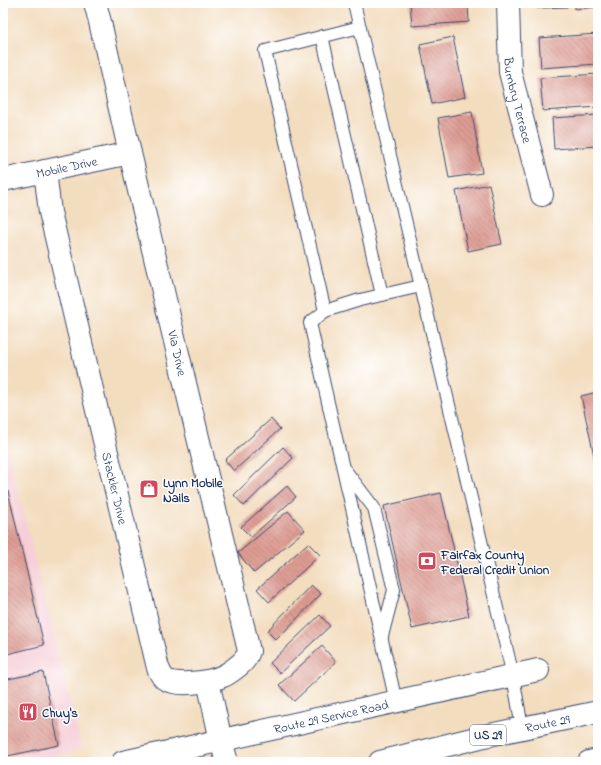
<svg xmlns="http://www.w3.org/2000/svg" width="601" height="765" font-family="'Indie Flower',sans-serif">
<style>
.built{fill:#f6cfd8}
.building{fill:url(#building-back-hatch)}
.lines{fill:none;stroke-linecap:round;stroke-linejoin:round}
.service-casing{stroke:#3b496d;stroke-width:14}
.minor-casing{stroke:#3b496d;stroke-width:24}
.primary-casing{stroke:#3b496d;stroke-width:24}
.service{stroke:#fff;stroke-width:12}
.minor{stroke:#fff;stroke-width:22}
.primary{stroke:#fff;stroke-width:22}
.labels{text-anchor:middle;stroke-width:3;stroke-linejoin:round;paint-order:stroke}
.shield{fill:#fff;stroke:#5f6d8e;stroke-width:1}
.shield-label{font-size:12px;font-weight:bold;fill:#1b2f5e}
.street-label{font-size:13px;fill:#1b2f5e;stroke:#fff}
.poi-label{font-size:13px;font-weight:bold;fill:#1b2f5e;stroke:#fff;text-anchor:start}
</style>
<defs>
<pattern id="building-back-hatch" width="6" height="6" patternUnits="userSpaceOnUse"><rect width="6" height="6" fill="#de9c93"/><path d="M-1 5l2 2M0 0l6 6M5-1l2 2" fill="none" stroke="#b3807b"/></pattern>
</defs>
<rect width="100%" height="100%" fill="#fff"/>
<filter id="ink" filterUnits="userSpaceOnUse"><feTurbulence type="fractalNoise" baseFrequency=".025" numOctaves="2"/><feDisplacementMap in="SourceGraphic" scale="8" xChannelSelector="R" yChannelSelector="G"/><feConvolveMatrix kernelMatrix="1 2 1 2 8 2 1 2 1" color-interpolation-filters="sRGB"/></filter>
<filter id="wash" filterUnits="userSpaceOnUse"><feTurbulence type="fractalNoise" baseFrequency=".012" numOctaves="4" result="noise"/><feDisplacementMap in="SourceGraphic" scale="16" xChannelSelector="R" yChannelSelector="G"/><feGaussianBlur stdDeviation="0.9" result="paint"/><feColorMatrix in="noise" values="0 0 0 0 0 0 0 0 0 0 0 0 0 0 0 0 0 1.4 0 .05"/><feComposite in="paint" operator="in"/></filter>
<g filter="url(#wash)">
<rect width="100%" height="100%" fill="#f3ddbf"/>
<!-- built -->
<polygon class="built" points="3,431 82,749 32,762 3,762"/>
<g id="blocks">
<!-- building -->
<g class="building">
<polygon points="410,3 468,3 469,22 412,26"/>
<polygon points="537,3 566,3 567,7 537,8"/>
<polygon points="575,3 598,3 598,7 575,9"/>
<polygon points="598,34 598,64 541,68 539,38"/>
<polygon points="453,37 465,97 432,104 420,44"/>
<polygon points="598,74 598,107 543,111 540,78"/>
<polygon points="472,112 482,173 449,178 438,118"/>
<polygon points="598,115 598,146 554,149 552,118"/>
<polygon points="489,184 502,244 468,251 456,191"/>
<polygon points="598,392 598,469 597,469 581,396"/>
<polygon points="271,419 280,429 234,471 225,460"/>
<polygon points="283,447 293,458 244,506 234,495"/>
<polygon points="287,486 296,497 251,537 241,527"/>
<polygon points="8,491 44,645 3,655 3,492"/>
<polygon points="441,493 469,616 412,629 384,506"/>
<polygon points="288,511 305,530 254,573 238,553"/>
<polygon points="308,543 320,555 269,602 257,589"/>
<polygon points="311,585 321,594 276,640 267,631"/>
<polygon points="320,615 330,626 280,673 270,663"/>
<polygon points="322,646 336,662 294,701 279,685"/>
<polygon points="43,672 59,745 3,757 3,680"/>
</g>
</g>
</g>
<g filter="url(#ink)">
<use href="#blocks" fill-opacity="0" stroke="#3b496d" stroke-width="1"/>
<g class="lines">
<defs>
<g id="service">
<polyline points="354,3 513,676 522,728"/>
<polyline points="360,27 265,51 325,311 360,300 421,286"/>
<polyline points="322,36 382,295"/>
<polyline points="325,311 310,323 396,702"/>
<polyline points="345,470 374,508 394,590 382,636"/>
</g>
<g id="minor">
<path id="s1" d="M 508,3 L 510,72 L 542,195"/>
<path id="s2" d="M 45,171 L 50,212 L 158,668 C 160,672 161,676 165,679 C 175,687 211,682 223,676 C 228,674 242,664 245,659 C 247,657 248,654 249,651 L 130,153 L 100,22 L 95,3"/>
<path id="s3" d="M 3,180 L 130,153"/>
<polyline points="208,681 221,741 227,762"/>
<path id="s4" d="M 123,762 L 538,670"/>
</g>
<g id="primary">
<path id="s5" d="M 380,762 L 480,737 L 598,712"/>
<polyline points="589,762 598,760"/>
</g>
</defs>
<!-- service casing -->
<use href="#service" class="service-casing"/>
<!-- minor casing -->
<use href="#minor" class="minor-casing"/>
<!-- primary casing -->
<use href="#primary" class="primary-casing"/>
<!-- service -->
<use href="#service" class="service"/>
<!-- minor -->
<use href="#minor" class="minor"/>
<!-- primary -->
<use href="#primary" class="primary"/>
</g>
</g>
<!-- icons -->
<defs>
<symbol id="shop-square" viewBox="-11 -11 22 22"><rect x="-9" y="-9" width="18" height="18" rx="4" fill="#d1495b" stroke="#fff"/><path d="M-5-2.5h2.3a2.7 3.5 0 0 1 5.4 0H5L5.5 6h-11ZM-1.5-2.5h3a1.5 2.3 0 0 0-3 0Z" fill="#fff"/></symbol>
<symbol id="bank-square" viewBox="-11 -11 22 22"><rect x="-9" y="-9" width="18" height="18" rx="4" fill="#d1495b" stroke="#fff"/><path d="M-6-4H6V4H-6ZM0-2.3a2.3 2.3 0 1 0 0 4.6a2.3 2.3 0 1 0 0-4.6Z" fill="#fff"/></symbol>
<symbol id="restaurant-square" viewBox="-11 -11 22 22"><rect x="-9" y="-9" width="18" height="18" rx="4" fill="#d1495b" stroke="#fff"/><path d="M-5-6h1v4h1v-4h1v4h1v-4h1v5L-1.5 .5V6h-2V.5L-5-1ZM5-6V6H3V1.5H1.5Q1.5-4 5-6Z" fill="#fff"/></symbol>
</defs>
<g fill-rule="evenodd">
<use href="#shop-square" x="138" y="478" width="22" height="22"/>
<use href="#bank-square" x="416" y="550" width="22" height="22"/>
<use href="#restaurant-square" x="17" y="701" width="22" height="22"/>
</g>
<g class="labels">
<!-- shield labels -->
<rect class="shield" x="470" y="725" width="36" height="20" rx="3"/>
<g class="shield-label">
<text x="488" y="739">US 29</text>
</g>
<!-- street labels -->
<g class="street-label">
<text dy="5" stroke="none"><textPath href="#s1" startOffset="98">Bumbry Terrace</textPath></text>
<text dy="5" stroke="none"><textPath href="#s3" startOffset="65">Mobile Drive</textPath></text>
<text transform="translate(178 353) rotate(77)" y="5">Via Drive</text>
<text dy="5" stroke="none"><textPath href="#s2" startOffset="325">Stackler Drive</textPath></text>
<text dy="5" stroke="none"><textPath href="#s4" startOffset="213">Route 29 Service Road</textPath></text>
<text dy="5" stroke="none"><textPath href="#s5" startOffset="172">Route 29</textPath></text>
</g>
<!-- poi labels -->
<g class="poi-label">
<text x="163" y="487">Lynn Mobile<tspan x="163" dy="15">Nails</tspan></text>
<text x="441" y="559">Fairfax County<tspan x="441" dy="15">Federal Credit Union</tspan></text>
<text x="42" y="717">Chuy's</text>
</g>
</g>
<!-- margin -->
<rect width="601" height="765" fill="none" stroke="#fff" stroke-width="16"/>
</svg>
